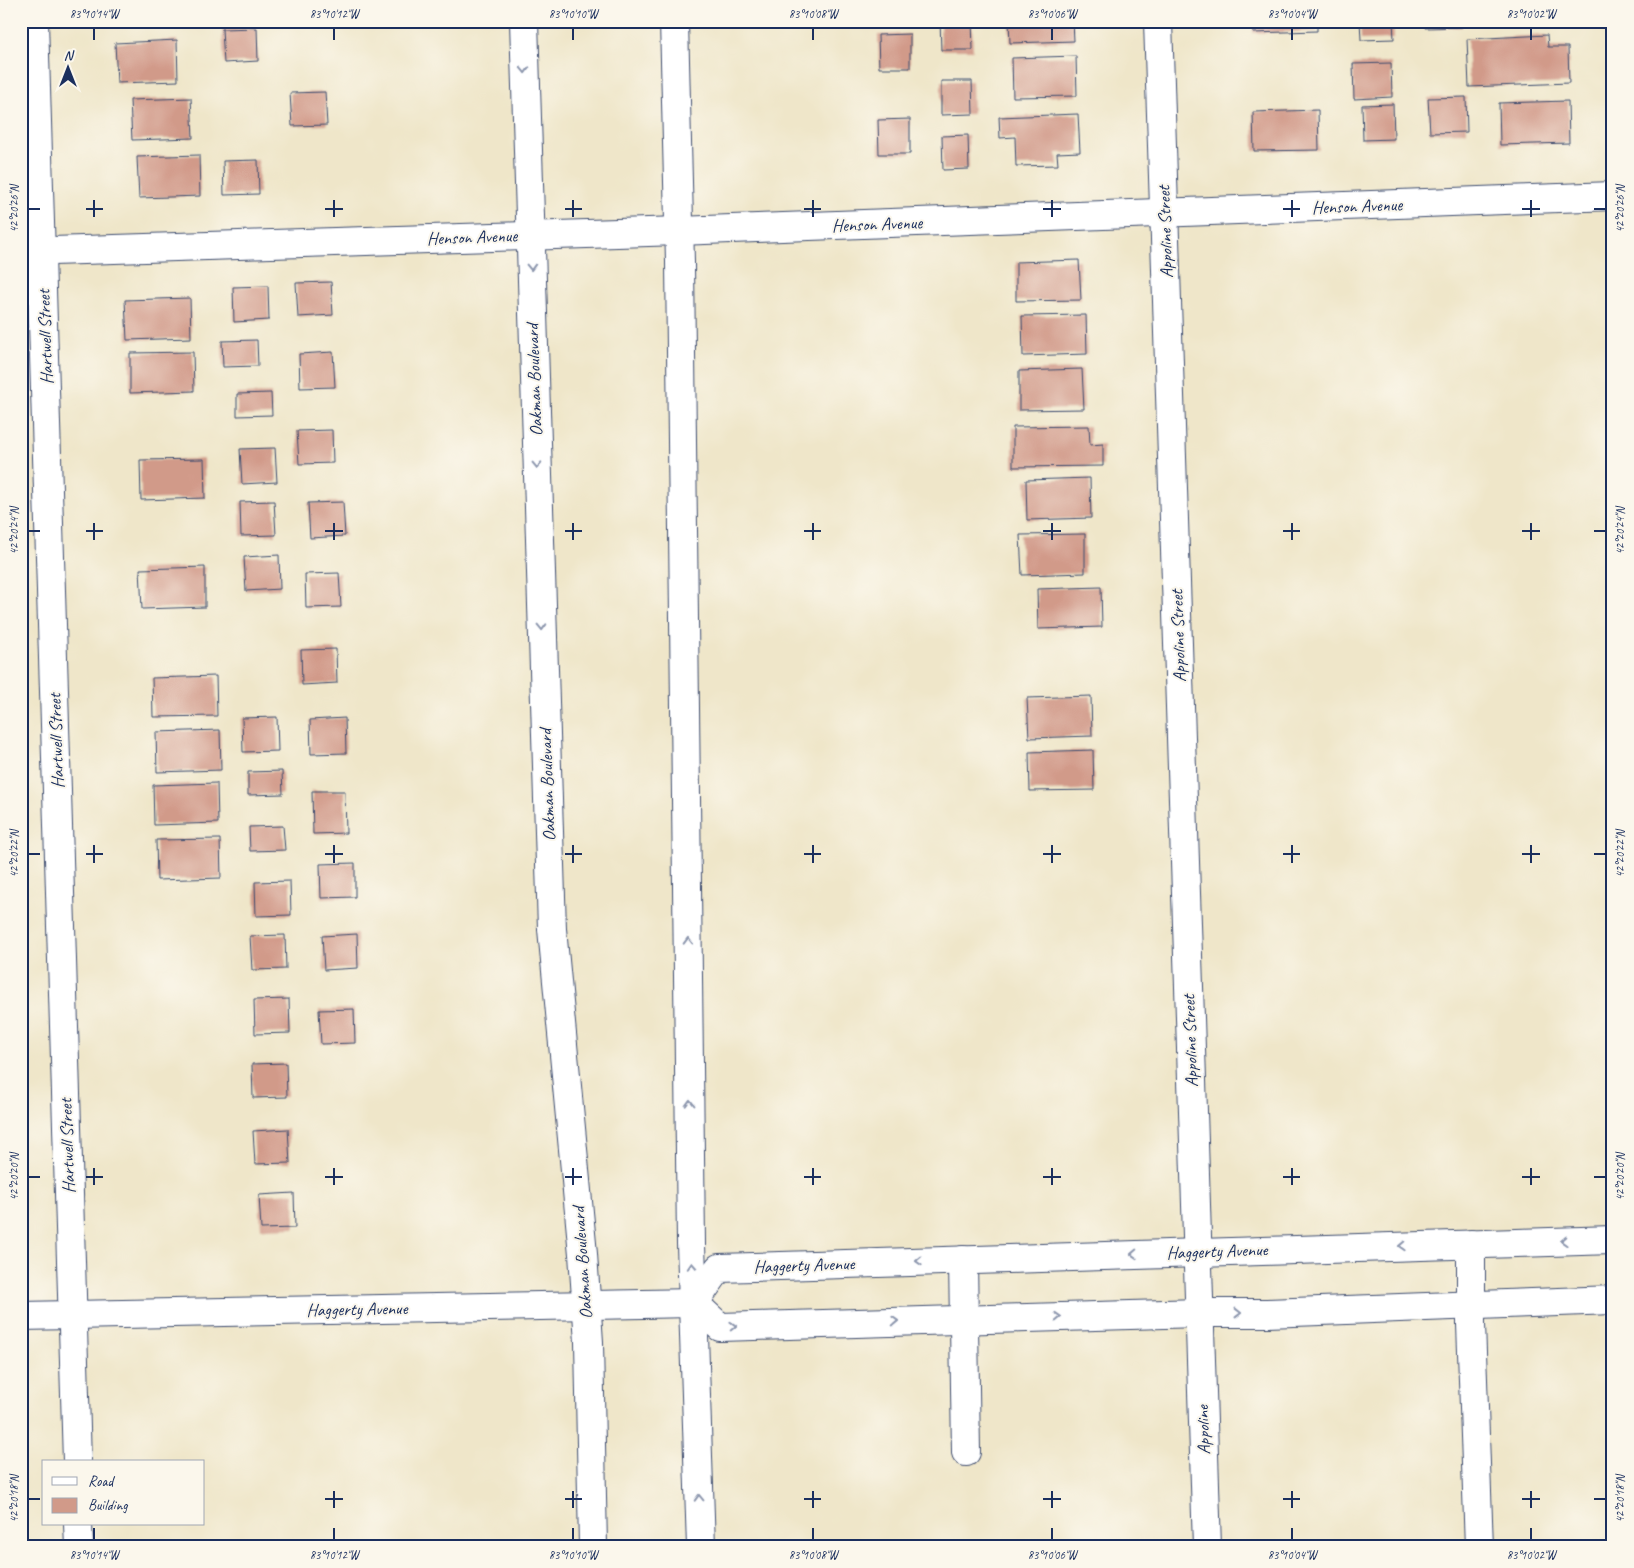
<svg xmlns="http://www.w3.org/2000/svg" width="1634" height="1568" font-family="Caveat,sans-serif">
<style>
.building{fill:#d19a89}
.lines{fill:none;stroke-linecap:round;stroke-linejoin:round}
.minor-casing{stroke:#3b4a6e;stroke-width:30}
.minor{stroke:#fff;stroke-width:28}
.oneway{stroke:#8d97ae}
.ticks{fill:none;stroke:#1b2f5e;stroke-width:2}
.labels{text-anchor:middle;stroke-width:4;stroke-linejoin:round;paint-order:stroke}
.street-label{font-size:18px;fill:#1b2f5e;stroke:#fbf7ec}
.neatline{fill:none;stroke:#1b2f5e;stroke-width:2}
.ticks-label{font-size:12px;text-anchor:middle;fill:#1b2f5e}
</style>
<rect width="100%" height="100%" fill="#fbf7ec"/>
<filter id="ink" filterUnits="userSpaceOnUse"><feTurbulence type="fractalNoise" baseFrequency=".02" numOctaves="2"/><feDisplacementMap in="SourceGraphic" scale="10" xChannelSelector="R" yChannelSelector="G"/><feConvolveMatrix kernelMatrix="1 2 1 2 8 2 1 2 1" color-interpolation-filters="sRGB"/></filter>
<filter id="wash" filterUnits="userSpaceOnUse"><feTurbulence type="fractalNoise" baseFrequency=".0096" numOctaves="4" result="noise"/><feDisplacementMap in="SourceGraphic" scale="20" xChannelSelector="R" yChannelSelector="G"/><feGaussianBlur stdDeviation="1.12" result="paint"/><feColorMatrix in="noise" values="0 0 0 0 0 0 0 0 0 0 0 0 0 0 0 0 0 1.4 0 .05"/><feComposite in="paint" operator="in"/></filter>
<g filter="url(#wash)">
<rect width="100%" height="100%" fill="#efe6c9"/>
<g id="blocks">
<!-- building -->
<g class="building">
<polygon points="131,21 192,21 192,23 131,25"/>
<polygon points="940,21 972,21 973,50 941,50"/>
<polygon points="1009,21 1073,21 1074,41 1010,43"/>
<polygon points="1253,21 1317,21 1317,31 1253,33"/>
<polygon points="1360,21 1393,21 1394,39 1361,40"/>
<polygon points="1424,21 1462,21 1462,27 1425,28"/>
<polygon points="257,28 258,61 224,63 222,29"/>
<polygon points="910,34 910,68 879,68 878,35"/>
<polygon points="1547,35 1548,47 1568,47 1569,83 1469,87 1467,39"/>
<polygon points="177,40 178,81 117,83 115,43"/>
<polygon points="1076,56 1077,96 1013,97 1012,58"/>
<polygon points="1391,63 1392,97 1354,99 1353,64"/>
<polygon points="941,81 972,81 973,114 941,115"/>
<polygon points="325,92 327,125 292,126 290,93"/>
<polygon points="1466,97 1467,132 1430,133 1428,98"/>
<polygon points="191,98 193,138 132,140 130,100"/>
<polygon points="1568,101 1569,143 1500,145 1499,103"/>
<polygon points="1393,104 1394,139 1363,140 1362,105"/>
<polygon points="1318,110 1319,150 1254,151 1253,112"/>
<polygon points="1078,114 1080,152 1057,153 1058,165 1016,166 1015,137 1000,138 999,117"/>
<polygon points="910,119 910,154 879,154 878,120"/>
<polygon points="968,135 969,169 943,170 942,136"/>
<polygon points="199,155 200,196 139,198 137,157"/>
<polygon points="258,160 259,194 224,195 223,161"/>
<polygon points="1079,260 1081,300 1016,301 1016,262"/>
<polygon points="331,282 333,315 298,317 296,283"/>
<polygon points="268,286 269,320 234,322 233,287"/>
<polygon points="190,298 191,338 127,340 125,300"/>
<polygon points="1086,315 1087,354 1023,356 1022,316"/>
<polygon points="257,340 258,366 223,367 222,341"/>
<polygon points="193,352 194,391 130,393 130,353"/>
<polygon points="333,352 335,387 300,388 299,354"/>
<polygon points="1082,369 1084,409 1019,410 1019,371"/>
<polygon points="271,393 272,415 237,416 237,394"/>
<polygon points="1089,426 1090,445 1103,444 1103,466 1013,467 1013,427"/>
<polygon points="332,430 333,463 299,464 297,431"/>
<polygon points="275,448 277,482 242,484 240,449"/>
<polygon points="204,459 205,498 141,500 140,460"/>
<polygon points="1090,478 1091,518 1027,520 1026,480"/>
<polygon points="274,501 276,535 241,536 240,502"/>
<polygon points="343,502 345,536 310,538 308,503"/>
<polygon points="1085,534 1085,573 1022,575 1020,535"/>
<polygon points="279,555 280,589 246,591 244,557"/>
<polygon points="205,567 205,607 142,609 140,569"/>
<polygon points="339,573 341,607 306,608 305,574"/>
<polygon points="1101,587 1102,627 1038,629 1037,589"/>
<polygon points="336,649 337,683 302,685 301,650"/>
<polygon points="216,676 217,716 153,717 152,678"/>
<polygon points="1091,696 1092,736 1029,738 1027,698"/>
<polygon points="277,717 278,751 243,752 242,718"/>
<polygon points="345,718 346,753 311,754 310,720"/>
<polygon points="220,730 221,770 157,772 156,732"/>
<polygon points="1093,750 1094,790 1030,791 1029,752"/>
<polygon points="282,771 283,794 248,795 248,772"/>
<polygon points="217,783 218,823 154,825 153,785"/>
<polygon points="312,791 345,791 346,833 313,834"/>
<polygon points="283,826 285,850 250,851 249,827"/>
<polygon points="220,839 221,878 157,880 156,840"/>
<polygon points="355,863 355,897 321,898 320,864"/>
<polygon points="290,881 291,915 256,916 255,882"/>
<polygon points="357,934 358,968 324,970 322,936"/>
<polygon points="285,935 286,969 252,970 250,936"/>
<polygon points="289,999 290,1033 255,1034 254,1000"/>
<polygon points="354,1009 355,1043 321,1044 319,1010"/>
<polygon points="286,1063 287,1097 253,1098 252,1064"/>
<polygon points="288,1129 290,1163 255,1164 253,1131"/>
<polygon points="294,1193 295,1228 261,1229 259,1195"/>
</g>
</g>
</g>
<g filter="url(#ink)">
<use href="#blocks" fill-opacity="0" stroke="#3b4a6e" stroke-width="1"/>
<g class="lines">
<defs>
<g id="minor">
<polyline points="34,21 77,1462"/>
<polyline points="524,21 552,929 583,1254 589,1342 593,1547"/>
<polyline points="674,21 680,262 691,1244 701,1547"/>
<polyline points="1158,21 1207,1547"/>
<polyline points="21,252 679,231 1613,196"/>
<polyline points="1471,1244 1471,1324 1479,1547"/>
<polyline points="963,1260 966,1452"/>
<polyline points="694,1303 719,1268 1613,1240"/>
<polyline points="21,1316 694,1303 720,1327 1199,1313 1267,1313 1613,1300"/>
<polyline points="78,1524 79,1547"/>
</g>
</defs>
<!-- minor casing -->
<use href="#minor" class="minor-casing"/>
<!-- minor -->
<use href="#minor" class="minor"/>
</g>
<!-- one-way arrows -->
<defs><path id="oneway-chevron" d="M-2-3.5L2.5 0L-2 3.5" fill="none" stroke-width="1.6" stroke-linecap="round" stroke-linejoin="round" transform="scale(1.25)"/></defs>
<g class="oneway">
<use href="#oneway-chevron" transform="translate(525 70) rotate(88)"/>
<use href="#oneway-chevron" transform="translate(531 267) rotate(88)"/>
<use href="#oneway-chevron" transform="translate(537 465) rotate(88)"/>
<use href="#oneway-chevron" transform="translate(542 627) rotate(88)"/>
<use href="#oneway-chevron" transform="translate(688 941) rotate(-91)"/>
<use href="#oneway-chevron" transform="translate(690 1103) rotate(-91)"/>
<use href="#oneway-chevron" transform="translate(1564 1241) rotate(178)"/>
<use href="#oneway-chevron" transform="translate(1402 1246) rotate(178)"/>
<use href="#oneway-chevron" transform="translate(1134 1254) rotate(178)"/>
<use href="#oneway-chevron" transform="translate(919 1261) rotate(178)"/>
<use href="#oneway-chevron" transform="translate(692 1266) rotate(-93)"/>
<use href="#oneway-chevron" transform="translate(1238 1313)"/>
<use href="#oneway-chevron" transform="translate(1058 1317) rotate(-2)"/>
<use href="#oneway-chevron" transform="translate(895 1321) rotate(-2)"/>
<use href="#oneway-chevron" transform="translate(733 1326) rotate(-2)"/>
<use href="#oneway-chevron" transform="translate(699 1498) rotate(-92)"/>
</g>
</g>
<!-- ticks -->
<path class="ticks" d="M 94,28 L 94,40M 334,28 L 334,40M 573,28 L 573,40M 813,28 L 813,40M 1052,28 L 1052,40M 1292,28 L 1292,40M 1531,28 L 1531,40M 94,200 L 94,217M 334,200 L 334,217M 573,200 L 573,217M 813,200 L 813,217M 1052,200 L 1052,217M 1292,200 L 1292,217M 1531,200 L 1531,217M 28,209 L 40,209M 86,209 L 103,209M 325,209 L 343,209M 565,209 L 582,209M 804,209 L 821,209M 1043,209 L 1061,209M 1283,209 L 1300,209M 1522,209 L 1540,209M 1594,209 L 1606,209M 94,523 L 94,540M 334,523 L 334,540M 573,523 L 573,540M 813,523 L 813,540M 1052,523 L 1052,540M 1292,523 L 1292,540M 1531,523 L 1531,540M 28,531 L 40,531M 86,531 L 103,531M 325,531 L 343,531M 565,531 L 582,531M 804,531 L 821,531M 1043,531 L 1061,531M 1283,531 L 1300,531M 1522,531 L 1540,531M 1594,531 L 1606,531M 94,845 L 94,863M 334,845 L 334,863M 573,845 L 573,863M 813,845 L 813,863M 1052,845 L 1052,863M 1292,845 L 1292,863M 1531,845 L 1531,863M 28,854 L 40,854M 86,854 L 103,854M 325,854 L 343,854M 565,854 L 582,854M 804,854 L 821,854M 1043,854 L 1061,854M 1283,854 L 1300,854M 1522,854 L 1540,854M 1594,854 L 1606,854M 94,1168 L 94,1185M 334,1168 L 334,1185M 573,1168 L 573,1185M 813,1168 L 813,1185M 1052,1168 L 1052,1185M 1292,1168 L 1292,1185M 1531,1168 L 1531,1185M 28,1177 L 40,1177M 86,1177 L 103,1177M 325,1177 L 343,1177M 565,1177 L 582,1177M 804,1177 L 821,1177M 1043,1177 L 1061,1177M 1283,1177 L 1300,1177M 1522,1177 L 1540,1177M 1594,1177 L 1606,1177M 334,1491 L 334,1508M 573,1491 L 573,1508M 813,1491 L 813,1508M 1052,1491 L 1052,1508M 1292,1491 L 1292,1508M 1531,1491 L 1531,1508M 28,1499 L 40,1499M 325,1499 L 343,1499M 565,1499 L 582,1499M 804,1499 L 821,1499M 1043,1499 L 1061,1499M 1283,1499 L 1300,1499M 1522,1499 L 1540,1499M 1594,1499 L 1606,1499M 94,1528 L 94,1540M 334,1528 L 334,1540M 573,1528 L 573,1540M 813,1528 L 813,1540M 1052,1528 L 1052,1540M 1292,1528 L 1292,1540M 1531,1528 L 1531,1540"/>
<g class="labels">
<!-- street labels -->
<g class="street-label">
<text transform="translate(1357 206) rotate(-2)" y="6">Henson Avenue</text>
<text transform="translate(877 224) rotate(-2)" y="6">Henson Avenue</text>
<text transform="translate(1165 232) rotate(-92)" y="6">Appoline Street</text>
<text transform="translate(472 237) rotate(-2)" y="6">Henson Avenue</text>
<text transform="translate(45 337) rotate(-92)" y="6">Hartwell Street</text>
<text transform="translate(534 380) rotate(-92)" y="6">Oakman Boulevard</text>
<text transform="translate(1178 636) rotate(-92)" y="6">Appoline Street</text>
<text transform="translate(56 741) rotate(-92)" y="6">Hartwell Street</text>
<text transform="translate(547 785) rotate(-92)" y="6">Oakman Boulevard</text>
<text transform="translate(1190 1041) rotate(-92)" y="6">Appoline Street</text>
<text transform="translate(67 1146) rotate(-92)" y="6">Hartwell Street</text>
<text transform="translate(1217 1251) rotate(-2)" y="6">Haggerty Avenue</text>
<text transform="translate(582 1263) rotate(-94)" y="6">Oakman Boulevard</text>
<text transform="translate(804 1265) rotate(-2)" y="6">Haggerty Avenue</text>
<text transform="translate(357 1309) rotate(-1)" y="6">Haggerty Avenue</text>
<text transform="translate(1203 1430) rotate(-92)" y="6">Appoline</text>
</g>
</g>
<!-- margin -->
<rect width="1634" height="1568" fill="none" stroke="#fbf7ec" stroke-width="55"/>
<!-- legend -->
<rect x="42" y="1460" width="162" height="65" fill="#fbf7ec" stroke="#a1a7b3"/>
<rect x="52" y="1477" width="25" height="8" fill="#ffffff" stroke="#a1a7b3"/>
<text x="88" y="1486" font-size="15" fill="#1b2f5e">Road</text>
<rect x="52" y="1498" width="25" height="15" fill="#d19a89" stroke="#a1a7b3"/>
<text x="88" y="1510" font-size="15" fill="#1b2f5e">Building</text>
<!-- north arrow -->
<g transform="translate(68 68)" stroke="#fbf7ec" stroke-width="4" paint-order="stroke">
<path d="M0-4L9 19L0 12L-9 19Z" fill="#1b2f5e"/>
<text y="-8" font-size="14" font-weight="bold" text-anchor="middle" fill="#1b2f5e">N</text>
</g>
<rect x="28" y="28" width="1578" height="1512" class="neatline"/>
<g class="ticks-label">
<text x="94" y="18">83°10'14"W</text>
<text x="334" y="18">83°10'12"W</text>
<text x="573" y="18">83°10'10"W</text>
<text x="813" y="18">83°10'08"W</text>
<text x="1052" y="18">83°10'06"W</text>
<text x="1292" y="18">83°10'04"W</text>
<text x="1531" y="18">83°10'02"W</text>
<text transform="translate(14 209) rotate(-90)" y="4">42°20'26"N</text>
<text transform="translate(1620 209) rotate(-90)" y="4">42°20'26"N</text>
<text transform="translate(14 531) rotate(-90)" y="4">42°20'24"N</text>
<text transform="translate(1620 531) rotate(-90)" y="4">42°20'24"N</text>
<text transform="translate(14 854) rotate(-90)" y="4">42°20'22"N</text>
<text transform="translate(1620 854) rotate(-90)" y="4">42°20'22"N</text>
<text transform="translate(14 1177) rotate(-90)" y="4">42°20'20"N</text>
<text transform="translate(1620 1177) rotate(-90)" y="4">42°20'20"N</text>
<text transform="translate(14 1499) rotate(-90)" y="4">42°20'18"N</text>
<text transform="translate(1620 1499) rotate(-90)" y="4">42°20'18"N</text>
<text x="94" y="1559">83°10'14"W</text>
<text x="334" y="1559">83°10'12"W</text>
<text x="573" y="1559">83°10'10"W</text>
<text x="813" y="1559">83°10'08"W</text>
<text x="1052" y="1559">83°10'06"W</text>
<text x="1292" y="1559">83°10'04"W</text>
<text x="1531" y="1559">83°10'02"W</text>
</g>
</svg>
